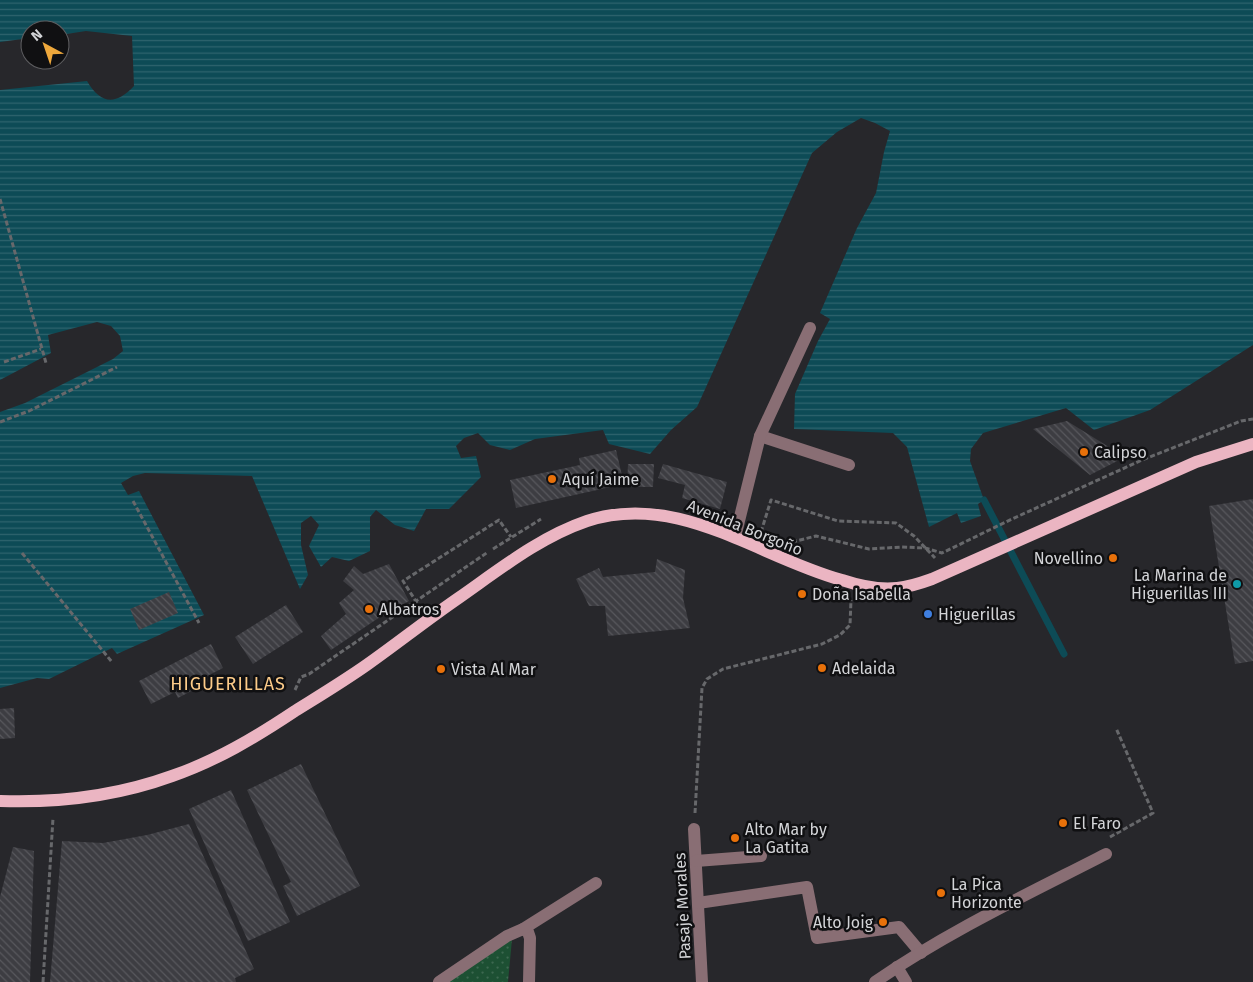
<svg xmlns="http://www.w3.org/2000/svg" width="1253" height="982" font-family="'Fira Sans',sans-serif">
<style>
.grass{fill:url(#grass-dots)}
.water{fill:url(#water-rules)}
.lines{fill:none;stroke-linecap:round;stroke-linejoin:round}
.stream{stroke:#0d4b56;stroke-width:7}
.building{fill:url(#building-back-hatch)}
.path{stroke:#67686b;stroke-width:3;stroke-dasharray:5 2.5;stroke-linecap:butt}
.minor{stroke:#896e74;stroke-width:12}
.major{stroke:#ebb5c2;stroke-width:12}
.food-dot{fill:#e8710a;stroke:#101012;stroke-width:2}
.culture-dot{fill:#0f9aa8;stroke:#101012;stroke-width:2}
.shop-dot{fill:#3f7fe0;stroke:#101012;stroke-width:2}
.labels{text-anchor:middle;stroke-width:5;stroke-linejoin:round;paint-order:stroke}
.poi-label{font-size:16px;fill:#d3d4d7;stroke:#101012;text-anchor:start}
.street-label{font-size:16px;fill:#d3d4d7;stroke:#101012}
.neighbourhood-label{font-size:18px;letter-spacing:1px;fill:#fccb89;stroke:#101012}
</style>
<defs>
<pattern id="grass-dots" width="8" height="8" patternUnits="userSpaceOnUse" patternTransform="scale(1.25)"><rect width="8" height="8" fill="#1d5033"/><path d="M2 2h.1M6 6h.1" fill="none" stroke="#3d6850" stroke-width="1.8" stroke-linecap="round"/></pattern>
<pattern id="water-rules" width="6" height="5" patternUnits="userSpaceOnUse" patternTransform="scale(1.25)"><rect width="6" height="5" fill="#0d4b56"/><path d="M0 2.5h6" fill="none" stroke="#2f646e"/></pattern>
<pattern id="building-back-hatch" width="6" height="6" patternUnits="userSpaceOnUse" patternTransform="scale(1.25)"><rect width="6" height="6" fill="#3d3d42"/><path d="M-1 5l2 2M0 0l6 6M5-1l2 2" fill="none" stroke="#58585d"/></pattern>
</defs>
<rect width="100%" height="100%" fill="#27272b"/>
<!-- grass -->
<polygon class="grass" points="512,939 508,982 446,982"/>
<!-- water -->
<path class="water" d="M 0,0 L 1253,0 L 1253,345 L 1150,410 L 1094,430 L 1066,408 L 983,433 L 971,449 L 970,461 L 984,500 L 978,504 L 981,516 L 961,523 L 957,513 L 929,527 L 907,447 L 893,433 L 794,429 L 795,394 L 818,341 L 830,319 L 820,313 L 857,228 L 876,193 L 884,152 L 890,131 L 875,123 L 861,118 L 837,132 L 812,153 L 697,407 L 671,430 L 650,454 L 609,444 L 603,430 L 535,439 L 510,450 L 490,445 L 478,433 L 464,438 L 456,446 L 461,458 L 476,456 L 481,477 L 449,509 L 426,509 L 414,531 L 395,525 L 376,510 L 370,517 L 370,551 L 349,561 L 332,557 L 321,567 L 309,546 L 319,525 L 311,516 L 301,523 L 301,545 L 308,575 L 300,589 L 252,476 L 145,473 L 133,476 L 121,483 L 128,495 L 139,491 L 204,615 L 117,654 L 112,648 L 49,679 L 37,678 L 0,688 L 0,412 L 25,403 L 113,359 L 123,351 L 120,336 L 111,326 L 97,322 L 48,335 L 51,353 L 0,380 L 0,90 L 87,81 C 101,105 116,105 134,86 L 132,36 L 86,31 L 60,35 L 60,30 L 30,30 L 30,38 L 0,42 Z"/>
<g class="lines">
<!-- stream -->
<polyline class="stream" points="984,500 1064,654"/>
</g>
<!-- building -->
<g class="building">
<polygon points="1067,421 1125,457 1090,475 1033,429"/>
<polygon points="616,450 624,484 516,508 510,480 580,465 579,458"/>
<polygon points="628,464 654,464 653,487 627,487"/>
<polygon points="663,464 727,482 720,509 682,498 685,485 658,478"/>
<polygon points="1253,499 1253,661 1235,664 1209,506"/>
<polygon points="657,559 685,570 683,598 690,628 608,636 605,606 589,606 576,579 599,568 603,577 655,572"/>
<polygon points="389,564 409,601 380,617 331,650 321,636 346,614 339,603 354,590 343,581 354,566 363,574"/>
<polygon points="169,592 178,613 139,630 130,609"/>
<polygon points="286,605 303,632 253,664 235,637"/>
<polygon points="211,644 223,668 211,674 214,679 178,698 175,692 151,704 139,681"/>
<polygon points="14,708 15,738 0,739 0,709"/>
<polygon points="301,764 360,886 297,916 283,886 291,882 247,790"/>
<polygon points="231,790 290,922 248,941 189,809"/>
<polygon points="189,824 254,969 235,978 236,982 50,982 62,841 103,843 147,835"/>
<polygon points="13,847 34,851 30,982 0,982 0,897"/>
</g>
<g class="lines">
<!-- path -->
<g class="path">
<polyline points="0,199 46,363"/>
<polyline points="4,362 41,349"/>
<polyline points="0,422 29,411 117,367"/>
<polyline points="133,501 199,623"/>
<polyline points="761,532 771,500 838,521 896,523 914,536 935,558"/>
<polyline points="792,542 816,536 869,549 902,547 925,548 942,553 1012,519 1142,460 1241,421 1253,419"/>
<polyline points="493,549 541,519"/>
<polyline points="22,553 112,662"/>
<polyline points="417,603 403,581 499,520 511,537"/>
<polyline points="295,690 301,677 309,674 488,552"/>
<polyline points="695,813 702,688 707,679 723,669 822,644 840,635 850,625 851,600"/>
<polyline points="1110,837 1153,813 1116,728"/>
<polyline points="43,982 53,818"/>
</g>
<!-- minor -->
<g class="minor">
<polyline points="760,436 849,465"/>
<polyline points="735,537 760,436 810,328"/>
<polyline points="694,829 702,982"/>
<polyline points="696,861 761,856"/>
<polyline points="698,903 807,887 817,938 899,927 921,953"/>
<polyline points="523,929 528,932 530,938 529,982"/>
<polyline points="897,967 906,982"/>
<polyline points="439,982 507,936 523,929 596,883"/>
<path d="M 875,982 C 947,932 1028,894 1106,854"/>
</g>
<!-- major -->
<path class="major" d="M 0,801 C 59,803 117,796 172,776 C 216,761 256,737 295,711 C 319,696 344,681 368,664 C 399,642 428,619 460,597 C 500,569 540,537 587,521 C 678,491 758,557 842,580 C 860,586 878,590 897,588 C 910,587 921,583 932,579 L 1196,462 L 1253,444"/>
</g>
<!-- markers -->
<g class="food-dot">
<circle cx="1084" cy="452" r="5"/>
<circle cx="552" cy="479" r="5"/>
<circle cx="1113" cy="558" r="5"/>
<circle cx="802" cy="594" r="5"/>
<circle cx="369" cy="609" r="5"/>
<circle cx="822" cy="668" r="5"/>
<circle cx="441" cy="669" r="5"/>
<circle cx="1063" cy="823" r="5"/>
<circle cx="735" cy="838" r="5"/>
<circle cx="941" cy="893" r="5"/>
<circle cx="883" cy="922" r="5"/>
</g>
<circle class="culture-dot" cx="1237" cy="584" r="5"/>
<circle class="shop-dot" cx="928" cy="614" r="5"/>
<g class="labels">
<!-- poi labels -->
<g class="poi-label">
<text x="1094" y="458">Calipso</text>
<text x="562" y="485">Aquí Jaime</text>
<text x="1103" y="564" text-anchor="end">Novellino</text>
<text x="1227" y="581" text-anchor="end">La Marina de<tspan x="1227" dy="18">Higuerillas III</tspan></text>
<text x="812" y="600">Doña Isabella</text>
<text x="379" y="615">Albatros</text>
<text x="938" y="620">Higuerillas</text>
<text x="832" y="674">Adelaida</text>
<text x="451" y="675">Vista Al Mar</text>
<text x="1073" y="829">El Faro</text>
<text x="745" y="835">Alto Mar by<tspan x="745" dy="18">La Gatita</tspan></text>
<text x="951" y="890">La Pica<tspan x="951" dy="18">Horizonte</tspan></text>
<text x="873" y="928" text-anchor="end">Alto Joig</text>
</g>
<!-- street labels -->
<g class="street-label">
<text transform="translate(745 527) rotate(22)" y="6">Avenida Borgoño</text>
<text transform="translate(682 906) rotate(-93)" y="6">Pasaje Morales</text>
</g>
<!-- neighbourhood labels -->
<g class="neighbourhood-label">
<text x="228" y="690">HIGUERILLAS</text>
</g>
</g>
<!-- north arrow -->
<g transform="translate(45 45) rotate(320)"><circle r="24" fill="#101012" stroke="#5e5e61"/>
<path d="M0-4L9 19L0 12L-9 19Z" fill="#eea83c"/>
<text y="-8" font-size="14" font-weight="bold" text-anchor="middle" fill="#d3d4d7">N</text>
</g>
</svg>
